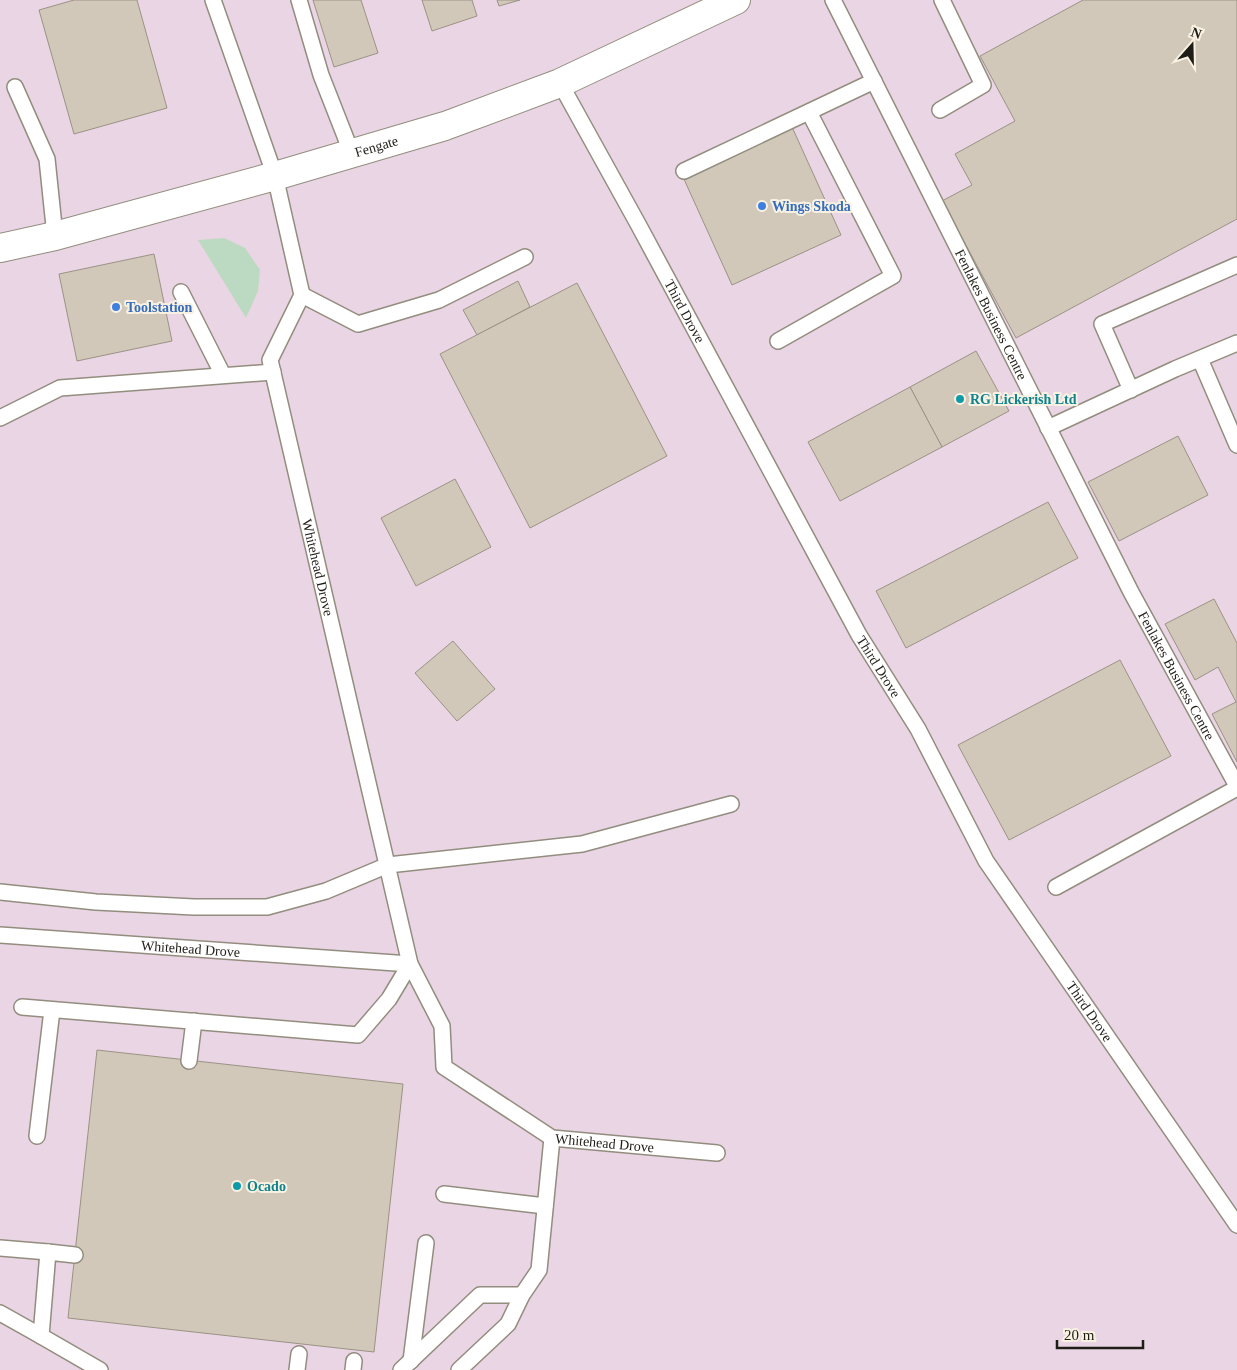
<svg xmlns="http://www.w3.org/2000/svg" width="1237" height="1370" font-family="'Times New Roman',serif">
<style>
.industrial{fill:#e9d5e3}
.green{fill:#bcdac2}
.building{fill:#d2c8ba;stroke:#9b9285}
.lines{fill:none;stroke-linecap:round;stroke-linejoin:round}
.service-casing{stroke:#938d7f;stroke-width:18}
.tertiary-casing{stroke:#938d7f;stroke-width:30}
.service{stroke:#fff;stroke-width:15}
.tertiary{stroke:#fff;stroke-width:28}
.shop-dot{fill:#3f7fe0;stroke:#f9f2e2;stroke-width:2}
.culture-dot{fill:#0f9aa8;stroke:#f9f2e2;stroke-width:2}
.labels{text-anchor:middle;stroke-width:4;stroke-linejoin:round;paint-order:stroke}
.street-label{font-size:14px;fill:#1f1d17;stroke:#f9f2e2}
.shop-label{font-size:14px;font-weight:bold;fill:#366cbe;stroke:#f9f2e2;text-anchor:start}
.culture-label{font-size:14px;font-weight:bold;fill:#0d838f;stroke:#f9f2e2;text-anchor:start}
</style>
<rect width="100%" height="100%" fill="#ece5d5"/>
<!-- industrial -->
<rect class="industrial" x="0" y="0" width="1237" height="1370"/>
<!-- green -->
<polygon class="green" points="224,238 245,248 260,270 258,291 246,318 198,240"/>
<!-- building -->
<g class="building">
<polygon points="74,0 137,0 167,108 74,134 39,10"/>
<polygon points="313,0 361,0 378,53 334,67"/>
<polygon points="422,0 472,0 477,16 432,31"/>
<polygon points="497,0 520,0 499,6"/>
<polygon points="1083,0 1237,0 1237,219 1016,338 942,201 972,185 955,154 1015,121 980,56"/>
<polygon points="792,127 841,235 732,285 683,177"/>
<polygon points="154,254 172,341 77,361 59,274"/>
<polygon points="518,281 530,307 477,335 463,310"/>
<polygon points="577,283 667,456 530,528 440,354"/>
<polygon points="976,351 1009,411 942,447 910,387"/>
<polygon points="910,387 942,447 840,501 808,442"/>
<polygon points="1178,436 1208,495 1119,541 1088,482"/>
<polygon points="455,479 491,547 416,586 381,518"/>
<polygon points="1048,502 1078,558 906,648 876,591"/>
<polygon points="1214,599 1237,643 1237,762 1212,714 1236,702 1218,667 1195,680 1165,624"/>
<polygon points="453,641 495,689 457,721 415,673"/>
<polygon points="1120,660 1171,756 1009,840 958,745"/>
<polygon points="97,1050 403,1084 374,1352 68,1318"/>
</g>
<g class="lines">
<defs>
<g id="service">
<path id="s1" d="M 213,0 L 275,176 L 302,295 L 270,360 L 410,964 L 442,1026 L 444,1067 L 552,1138 L 717,1153"/>
<polyline points="299,0 321,75 352,154"/>
<path id="s2" d="M 833,0 L 1131,592 L 1237,786"/>
<path id="s3" d="M 560,83 L 638,224 L 859,635 L 918,729 L 986,861 L 1237,1225"/>
<polyline points="15,87 47,159 55,236"/>
<polyline points="940,110 983,85 942,0"/>
<polyline points="684,171 874,81"/>
<polyline points="181,292 223,375"/>
<polyline points="302,295 358,324 439,300 525,257"/>
<polyline points="778,341 893,276 809,112"/>
<polyline points="1200,359 1237,445"/>
<polyline points="1131,390 1102,324 1237,265"/>
<polyline points="0,418 60,388 273,372"/>
<polyline points="1048,428 1175,369 1237,343"/>
<polyline points="1056,887 1237,788"/>
<polyline points="0,892 96,902 194,907 267,907 326,891 388,865 582,844 731,804"/>
<path id="s4" d="M 0,935 L 410,964 L 389,999 L 358,1035 L 22,1007"/>
<polyline points="189,1061 194,1021"/>
<polyline points="37,1136 52,1010"/>
<polyline points="444,1194 545,1206"/>
<polyline points="0,1248 48,1252"/>
<polyline points="75,1255 48,1252 41,1336 100,1370"/>
<polyline points="0,1313 41,1336"/>
<polyline points="411,1361 426,1243"/>
<polyline points="297,1370 299,1354"/>
<polyline points="353,1370 354,1361"/>
<polyline points="401,1370 480,1295 522,1295"/>
<polyline points="459,1370 508,1324 522,1295 539,1270 552,1138"/>
</g>
<g id="tertiary">
<path id="s5" d="M 0,248 L 55,236 L 275,176 L 445,126 L 560,83 L 736,0"/>
</g>
</defs>
<!-- service casing -->
<use href="#service" class="service-casing"/>
<!-- tertiary casing -->
<use href="#tertiary" class="tertiary-casing"/>
<!-- service -->
<use href="#service" class="service"/>
<!-- tertiary -->
<use href="#tertiary" class="tertiary"/>
</g>
<!-- markers -->
<g class="shop-dot">
<circle cx="762" cy="206" r="5"/>
<circle cx="116" cy="307" r="5"/>
</g>
<g class="culture-dot">
<circle cx="960" cy="399" r="5"/>
<circle cx="237" cy="1186" r="5"/>
</g>
<g class="labels">
<!-- street labels -->
<g class="street-label">
<text dy="5" stroke="none"><textPath href="#s5" startOffset="390">Fengate</textPath></text>
<text dy="5" stroke="none"><textPath href="#s3" startOffset="260">Third Drove</textPath></text>
<text dy="5" stroke="none"><textPath href="#s2" startOffset="352">Fenlakes Business Centre</textPath></text>
<text dy="5" stroke="none"><textPath href="#s1" startOffset="594">Whitehead Drove</textPath></text>
<text dy="5" stroke="none"><textPath href="#s3" startOffset="665">Third Drove</textPath></text>
<text dy="5" stroke="none"><textPath href="#s2" startOffset="758">Fenlakes Business Centre</textPath></text>
<text dy="5" stroke="none"><textPath href="#s4" startOffset="191">Whitehead Drove</textPath></text>
<text dy="5" stroke="none"><textPath href="#s3" startOffset="1070">Third Drove</textPath></text>
<text dy="5" stroke="none"><textPath href="#s1" startOffset="1294">Whitehead Drove</textPath></text>
</g>
<!-- shop labels -->
<g class="shop-label">
<text x="772" y="211">Wings Skoda</text>
<text x="126" y="312">Toolstation</text>
</g>
<!-- culture labels -->
<g class="culture-label">
<text x="970" y="404">RG Lickerish Ltd</text>
<text x="247" y="1191">Ocado</text>
</g>
</g>
<!-- north arrow -->
<g transform="translate(1192 45) rotate(20)" stroke="#f9f2e2" stroke-width="4" paint-order="stroke">
<path d="M0-4L9 19L0 12L-9 19Z" fill="#1f1d17"/>
<text y="-8" font-size="14" font-weight="bold" text-anchor="middle" fill="#1f1d17">N</text>
</g>
<!-- scale -->
<path d="M1057 1340v8h86v-8" fill="none" stroke="#1f1d17" stroke-width="2.5"/>
<text x="1064" y="1340" font-size="15" fill="#1f1d17" stroke="#f9f2e2" stroke-width="4" paint-order="stroke">20 m</text>
</svg>
